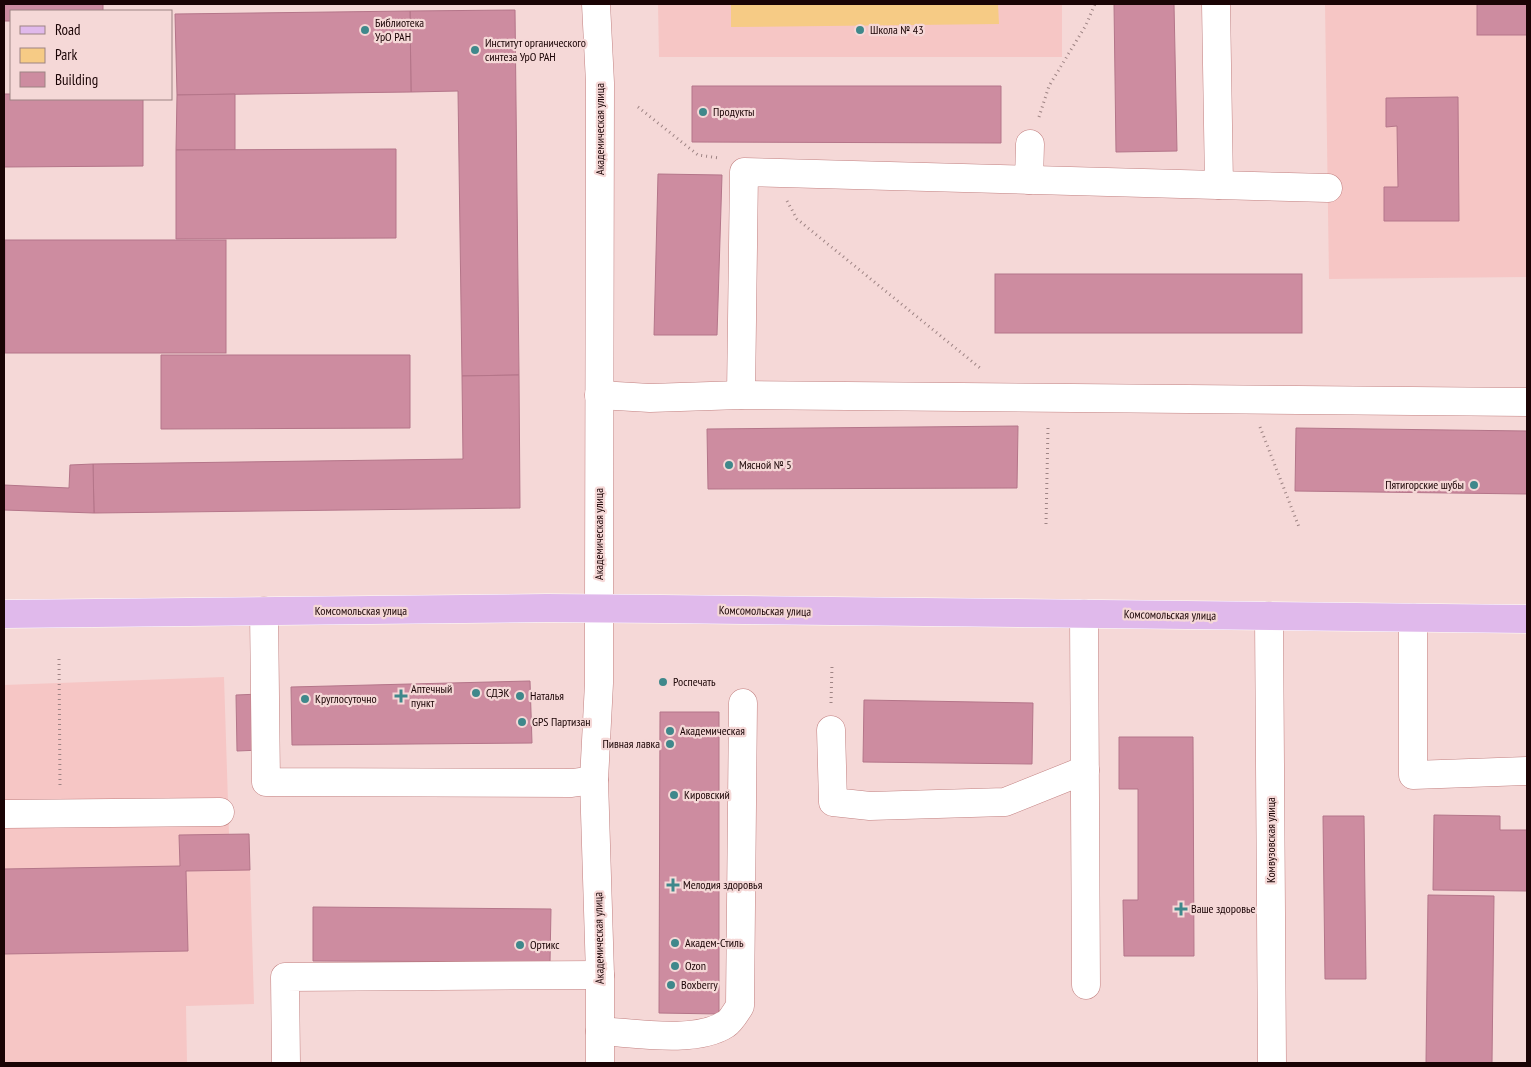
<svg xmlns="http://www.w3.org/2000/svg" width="1531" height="1067" font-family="'PT Sans Narrow',sans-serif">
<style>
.built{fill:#f6c6c5}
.green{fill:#f6cb85}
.building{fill:#cd8ca0;stroke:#b47589}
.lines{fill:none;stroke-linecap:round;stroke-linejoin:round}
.minor-casing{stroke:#c28080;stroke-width:29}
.major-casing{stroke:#fff;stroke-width:29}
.path{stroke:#9e8484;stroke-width:3;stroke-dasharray:1 4;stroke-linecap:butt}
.minor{stroke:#fff;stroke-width:28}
.major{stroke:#e0b9eb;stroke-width:28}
.poi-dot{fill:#3f888b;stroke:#f5d8d7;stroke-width:2}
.labels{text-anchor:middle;stroke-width:4.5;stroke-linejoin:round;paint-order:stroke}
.poi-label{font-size:12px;fill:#1a0405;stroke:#f5d8d7;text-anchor:start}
.street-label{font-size:12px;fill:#1a0405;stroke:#f5d8d7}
</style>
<rect width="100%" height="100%" fill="#f5d8d7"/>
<!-- built -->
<g class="built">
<polygon points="658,4 1062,4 1062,57 659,57"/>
<polygon points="1325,4 1527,4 1527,277 1329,279"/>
<polygon points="224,677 229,834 249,834 254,1004 186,1006 187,1063 4,1063 4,685"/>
</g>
<!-- green -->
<polygon class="green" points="731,4 998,4 999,24 731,27"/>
<!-- building -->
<g class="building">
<polygon points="4,4 103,4 103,11 11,11 11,21 4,21"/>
<polygon points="1114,4 1174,4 1177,151 1116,152"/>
<rect x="1477" y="4" width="50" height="31"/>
<polygon points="515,10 519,375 462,376 458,91 411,92 410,11"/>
<polygon points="410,11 411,92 177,95 175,14"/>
<polygon points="692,86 1001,86 1001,143 692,142"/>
<polygon points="4,94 11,94 11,99 143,99 143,166 4,167"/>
<polygon points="235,94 235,150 176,150 177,95"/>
<polygon points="1458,97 1459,221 1384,221 1384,187 1398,187 1397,126 1386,127 1386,98"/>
<polygon points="396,149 396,238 176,239 176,150"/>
<polygon points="658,174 722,175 717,335 654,335"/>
<rect x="5" y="240" width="221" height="113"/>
<rect x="995" y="274" width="307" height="59"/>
<polygon points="161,355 410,355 410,428 161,429"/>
<polygon points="519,375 520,508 94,513 93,464 463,459 462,376"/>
<polygon points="1018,426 1017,488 708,489 707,429"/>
<polygon points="1296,428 1527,431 1527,494 1295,491"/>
<polygon points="93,464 94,513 4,510 4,485 69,488 70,465"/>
<polygon points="530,681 532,743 292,745 291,687"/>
<polygon points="260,694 262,750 237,751 236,695"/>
<polygon points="864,700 1033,703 1032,764 863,762"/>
<polygon points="660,712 719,712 719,1014 659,1013"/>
<polygon points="1119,737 1193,737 1194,956 1124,956 1123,900 1138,900 1138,789 1119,789"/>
<polygon points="1434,815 1500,816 1500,830 1527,830 1527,891 1433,890"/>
<polygon points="1323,816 1364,816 1366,979 1325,979"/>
<polygon points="249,834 250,870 186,871 188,951 4,954 4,869 180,866 179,835"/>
<polygon points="1428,895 1494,896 1492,1063 1426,1063"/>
<polygon points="313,907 551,909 550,962 313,961"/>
</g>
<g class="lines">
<defs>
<g id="minor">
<polyline points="596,4 600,83 599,609 599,683 594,780 600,975 600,1063"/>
<polyline points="1216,4 1219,185"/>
<polyline points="1029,180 1030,144"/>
<polyline points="599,395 650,398 741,395 1527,402"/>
<polyline points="741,395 744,172 1328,188"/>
<polyline points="264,611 266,782 572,783 594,780"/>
<polyline points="1084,614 1086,985"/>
<polyline points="1269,616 1272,1063"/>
<polyline points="1413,618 1413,775 1527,771"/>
<polyline points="831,730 833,802 870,806 1005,802 1085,770"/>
<polyline points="4,814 220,812"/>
<path d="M 600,1031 C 634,1033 696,1044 726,1024 C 731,1021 736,1012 740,1006 L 743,703"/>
<polyline points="286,1063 285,977 600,975"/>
</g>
<polyline id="major" points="4,614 547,608 662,609 1527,619"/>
</defs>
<!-- minor casing -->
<use href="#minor" class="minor-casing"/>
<!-- major casing -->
<use href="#major" class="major-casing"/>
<!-- path -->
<g class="path">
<polyline points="638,107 698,155 719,158"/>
<polyline points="1039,117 1049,86 1086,25 1095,4"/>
<polyline points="787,201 797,219 980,368"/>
<polyline points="1260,427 1299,527"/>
<polyline points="1046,524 1048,427"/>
<polyline points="59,659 60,786"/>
<polyline points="831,703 832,666"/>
</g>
<!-- minor -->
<use href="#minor" class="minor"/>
<!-- major -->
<use href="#major" class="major"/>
</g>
<!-- markers -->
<g class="poi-dot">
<circle cx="365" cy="30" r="5"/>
<circle cx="860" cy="30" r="5"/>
<circle cx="475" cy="50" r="5"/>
<circle cx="703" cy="112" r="5"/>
<circle cx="729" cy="465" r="5"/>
<circle cx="1474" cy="485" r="5"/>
<circle cx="663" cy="682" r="5"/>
<circle cx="476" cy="693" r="5"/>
<path d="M398.5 688.5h5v5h5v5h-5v5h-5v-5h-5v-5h5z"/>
<circle cx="520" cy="696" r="5"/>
<circle cx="305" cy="699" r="5"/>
<circle cx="522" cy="722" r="5"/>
<circle cx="670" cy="731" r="5"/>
<circle cx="670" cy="744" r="5"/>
<circle cx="674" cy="795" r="5"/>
<path d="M670.5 877.5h5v5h5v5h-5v5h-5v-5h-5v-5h5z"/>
<path d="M1178.5 901.5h5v5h5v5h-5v5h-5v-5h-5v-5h5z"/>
<circle cx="675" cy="943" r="5"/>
<circle cx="520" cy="945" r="5"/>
<circle cx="675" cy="966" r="5"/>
<circle cx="671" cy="985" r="5"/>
</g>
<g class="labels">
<!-- poi labels -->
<g class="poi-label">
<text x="375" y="27">Библиотека<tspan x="375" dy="14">УрО РАН</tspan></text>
<text x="870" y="34">Школа № 43</text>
<text x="485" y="47">Институт органического<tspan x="485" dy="14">синтеза УрО РАН</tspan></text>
<text x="713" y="116">Продукты</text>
<text x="739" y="469">Мясной № 5</text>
<text x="1464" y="489" text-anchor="end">Пятигорские шубы</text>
<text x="673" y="686">Роспечать</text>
<text x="411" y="693">Аптечный<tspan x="411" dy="14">пункт</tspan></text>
<text x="486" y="697">СДЭК</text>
<text x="530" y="700">Наталья</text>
<text x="315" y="703">Круглосуточно</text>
<text x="532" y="726">GPS Партизан</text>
<text x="680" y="735">Академическая</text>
<text x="660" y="748" text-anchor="end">Пивная лавка</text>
<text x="684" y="799">Кировский</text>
<text x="683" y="889">Мелодия здоровья</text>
<text x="1191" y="913">Ваше здоровье</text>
<text x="685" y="947">Академ-Стиль</text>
<text x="530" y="949">Ортикс</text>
<text x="685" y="970">Ozon</text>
<text x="681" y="989">Boxberry</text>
</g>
<!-- street labels -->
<g class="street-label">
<text transform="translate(600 129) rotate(-90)" y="4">Академическая улица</text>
<text transform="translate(599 534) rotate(-90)" y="4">Академическая улица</text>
<text x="361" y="615">Комсомольская улица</text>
<text transform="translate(765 611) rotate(1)" y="4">Комсомольская улица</text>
<text transform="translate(1170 615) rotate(1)" y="4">Комсомольская улица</text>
<text transform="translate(1271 840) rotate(-90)" y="4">Комвузовская улица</text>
<text transform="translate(599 938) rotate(-91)" y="4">Академическая улица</text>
</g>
</g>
<!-- border -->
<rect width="1531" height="1067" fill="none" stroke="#1a0405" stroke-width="10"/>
<!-- legend -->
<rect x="10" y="10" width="162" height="90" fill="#f5d8d7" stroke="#9d8383"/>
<rect x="20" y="26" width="25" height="8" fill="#e0b9eb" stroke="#9d8383"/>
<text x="55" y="35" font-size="15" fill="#1a0405">Road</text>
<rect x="20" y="48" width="25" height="15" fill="#f6cb85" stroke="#9d8383"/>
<text x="55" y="60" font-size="15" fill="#1a0405">Park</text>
<rect x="20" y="72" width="25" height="15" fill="#cd8ca0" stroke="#9d8383"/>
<text x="55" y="85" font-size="15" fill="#1a0405">Building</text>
</svg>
